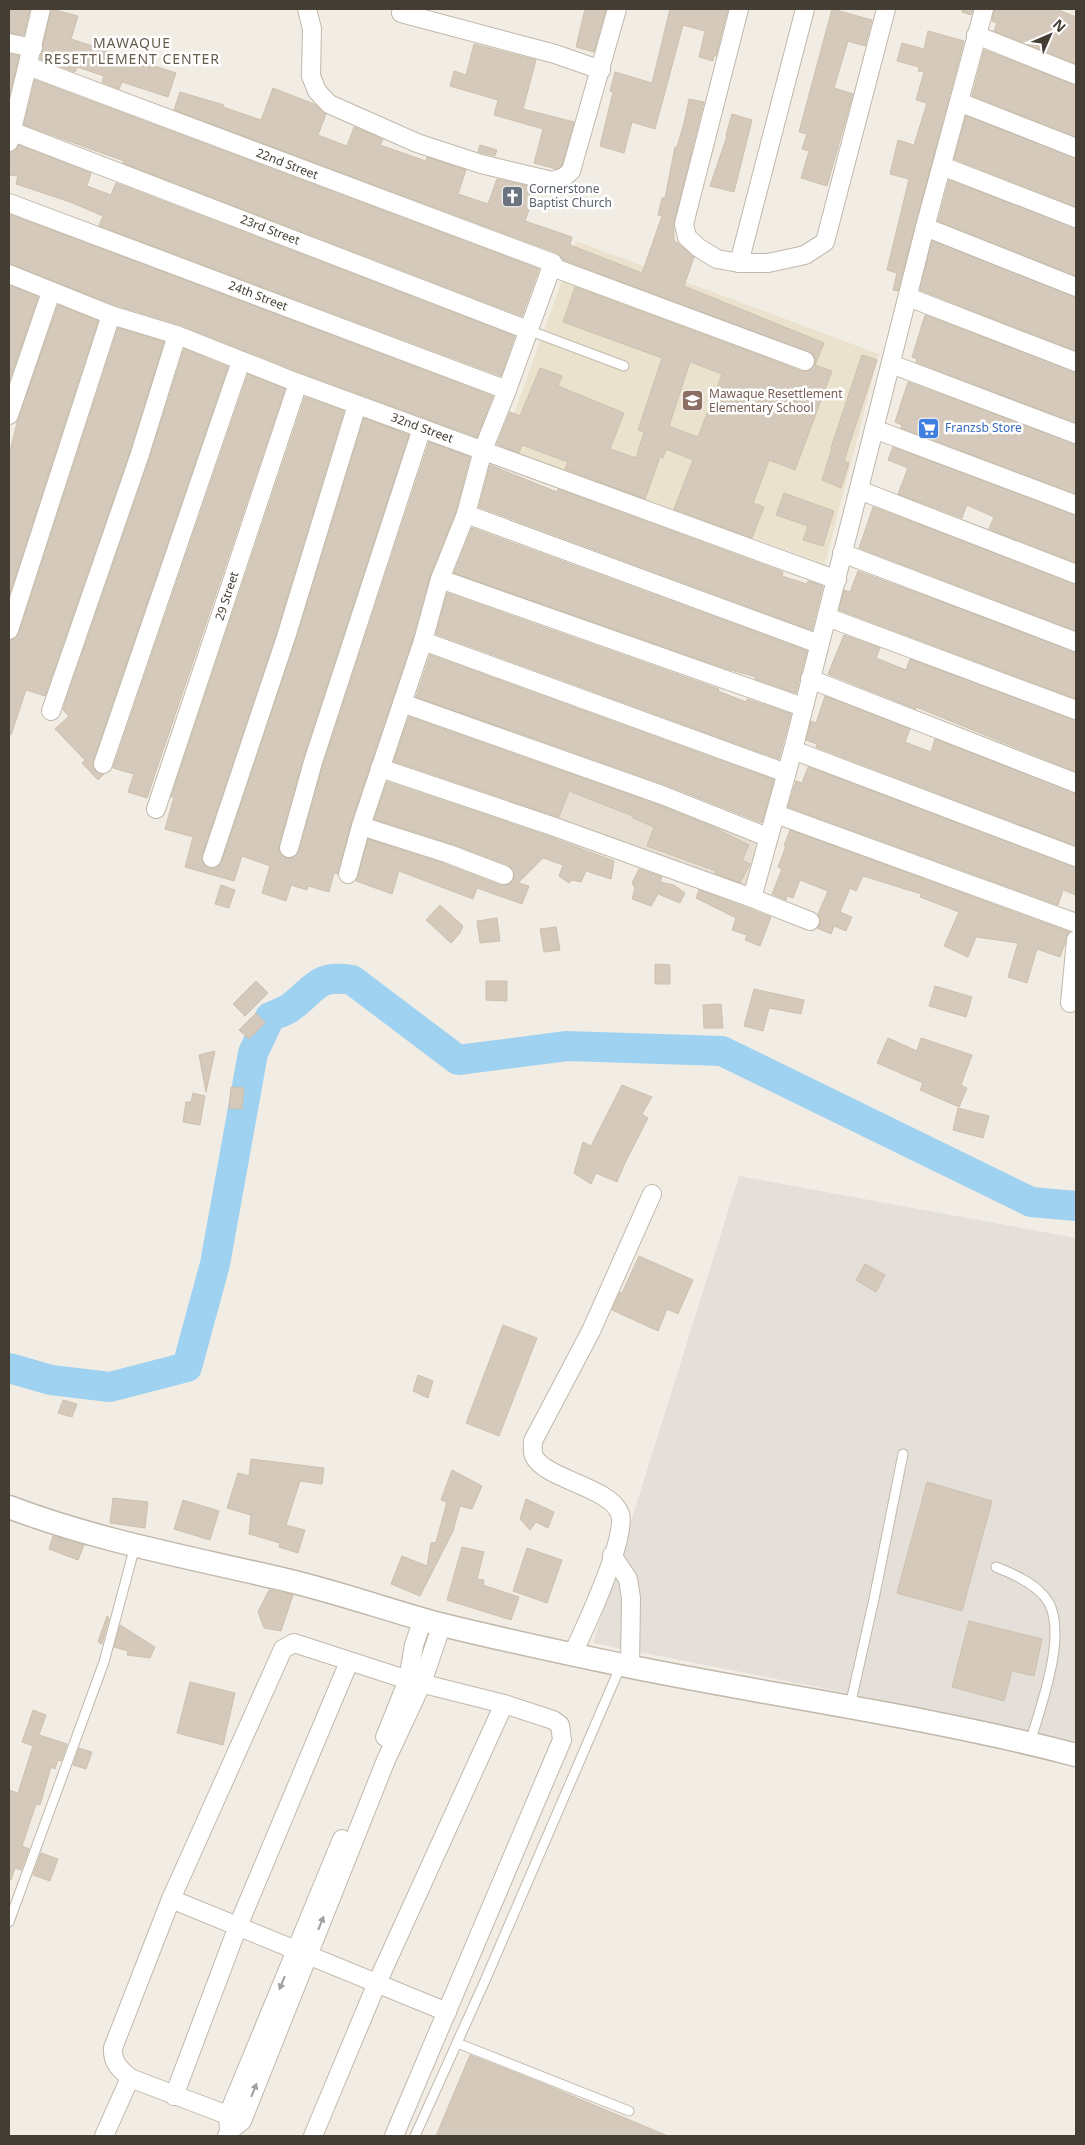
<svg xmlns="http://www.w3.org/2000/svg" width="1085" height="2145" font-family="'Noto Sans',sans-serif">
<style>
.residential{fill:#e6dfd2}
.industrial{fill:#e4dfd9}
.education{fill:#ebe2ce}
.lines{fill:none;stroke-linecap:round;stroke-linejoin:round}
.river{stroke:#9fd1f0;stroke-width:30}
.building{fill:#d4c9ba;stroke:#cec0ad;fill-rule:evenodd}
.service-casing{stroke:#c0b8aa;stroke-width:11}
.minor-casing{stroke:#c0b8aa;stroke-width:20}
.tertiary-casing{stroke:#c0b8aa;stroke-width:25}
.service{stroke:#fff;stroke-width:9}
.minor{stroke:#fff;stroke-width:18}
.tertiary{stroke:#fff;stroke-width:22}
.oneway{fill:#a29e9a}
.labels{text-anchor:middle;stroke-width:5;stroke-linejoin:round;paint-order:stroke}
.street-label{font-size:12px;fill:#443d34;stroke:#fff}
.worship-label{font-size:12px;fill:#5b616d;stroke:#fff;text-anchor:start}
.education-label{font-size:12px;fill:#785e54;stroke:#fff;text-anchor:start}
.shop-label{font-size:12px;fill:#366cbe;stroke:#fff;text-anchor:start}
.neighbourhood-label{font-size:14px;letter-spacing:1px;fill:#675b4b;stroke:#fff}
</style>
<rect width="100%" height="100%" fill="#f2ede4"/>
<!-- residential -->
<polygon class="residential" points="408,705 758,836 746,891 387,767"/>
<!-- industrial -->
<polygon class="industrial" points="739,1176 1076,1238 1076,1742 939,1711 593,1643"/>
<!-- education -->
<polygon class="education" points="576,241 879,354 825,564 502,447"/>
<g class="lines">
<!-- river -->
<path class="river" d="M 9,1368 L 51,1380 L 110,1387 L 187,1367 L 215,1264 L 253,1053 L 270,1017 C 277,1014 286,1011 291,1007 C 315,989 317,974 352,980 L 458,1060 L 567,1046 L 722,1051 L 1031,1202 L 1076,1206"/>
</g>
<!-- building -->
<g class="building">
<polygon points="9,9 30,9 24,35 10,33 11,26 9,25"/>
<polygon points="51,9 78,16 71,39 176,73 168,97 122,82 119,89 102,82 104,76 77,67 75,72 40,59"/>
<polygon points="585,9 606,9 594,52 576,47"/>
<polygon points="670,9 728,9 716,56 714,56 713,61 699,57 705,31 683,25 655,129 632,122 624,153 600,146 613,92 610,91 615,72 652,83"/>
<polygon points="832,9 872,20 865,46 848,41 834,88 853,94 827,186 801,178 809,151 802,149 807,134 799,132"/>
<polygon points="962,9 973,9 971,15 962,12"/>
<polygon points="994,9 1056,9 1076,17 1076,64 994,31 997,23 992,21"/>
<polygon points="928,31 964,41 898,291 893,290 897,273 887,270 909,179 890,174 898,140 914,145 927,103 916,100 924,72 918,71 919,67 897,61 902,43 924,49"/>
<polygon points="474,44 536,60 523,109 574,122 562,165 559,168 556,169 534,163 543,129 494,115 498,100 450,86 454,71 466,75"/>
<polygon points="984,50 1076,85 1076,137 972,96"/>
<polygon points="9,54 19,56 9,98"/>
<polygon points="35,80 539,269 522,316 123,163 124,161 24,125"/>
<path d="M 273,88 L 314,104 L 326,114 L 318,135 L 347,146 L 354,127 L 383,139 L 380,145 L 426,161 L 427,157 L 466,170 L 458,194 L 488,204 L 497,179 L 537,188 L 525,221 L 572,237 L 570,245 L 642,273 L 662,216 L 658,215 L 662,198 L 665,198 L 675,147 L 677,147 L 684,123 L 689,99 L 704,102 L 674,222 L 674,241 L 678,243 L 694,257 L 684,286 L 824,343 L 815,365 L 832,371 L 795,470 L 769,460 L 753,503 L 764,507 L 752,538 L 674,509 L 693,460 L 666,449 L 663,458 L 660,457 L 645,499 L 565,469 L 568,462 L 522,445 L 519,453 L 497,444 L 510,412 L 520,416 L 540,368 L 562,376 L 558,386 L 624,413 L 610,449 L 636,458 L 644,432 L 638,430 L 662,358 L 563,322 L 575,287 L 801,371 L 807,371 L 815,365 L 815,359 L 813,354 L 563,260 L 557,253 L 174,110 L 180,92 L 224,105 L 223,107 L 261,120 ZM 690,362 L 722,374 L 698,437 L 669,426 Z"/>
<polygon points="732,114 752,120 734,192 710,186 727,136 726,135"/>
<polygon points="966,116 1076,158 1076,207 954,159"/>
<polygon points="19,145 91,173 87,186 111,195 116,183 515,336 501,376 99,226 103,216 70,202 16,184 18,176 9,175 9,152 16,150"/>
<polygon points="480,145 497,150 495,156 478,152"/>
<polygon points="949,180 1076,228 1076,276 938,221"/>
<polygon points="9,214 493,396 477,437 302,373 181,325 115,305 9,264"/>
<polygon points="932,241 1076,297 1076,351 920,290"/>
<polygon points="9,285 38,297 9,383"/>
<polygon points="58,305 98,321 9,596 9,455 18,419"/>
<polygon points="925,315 1076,372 1076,423 916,362 917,359 912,357"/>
<polygon points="118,328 164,342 129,454 45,696 26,690 11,735 9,734 9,640 16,638 19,633"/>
<polygon points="184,349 228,367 93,761 95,771 104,774 98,780 82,763 85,760 55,729 69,716 63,710 65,703 149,460"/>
<polygon points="862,355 877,360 844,461 849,463 841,488 822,480 832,448 831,448"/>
<polygon points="248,374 285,389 147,798 128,792 134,774 113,768"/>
<polygon points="908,382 1076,444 1076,494 901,428 902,425 895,422"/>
<polygon points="305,397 344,411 276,634 202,855 202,861 208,868 215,868 222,861 296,640 364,418 409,435 303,759 279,845 279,851 286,858 292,858 299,851 323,765 429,442 470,457 456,511 430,576 413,638 351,823 338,874 334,873 329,892 308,886 307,890 291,885 286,901 262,893 270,866 242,856 234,881 185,867 193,837 165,829 174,797 171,797"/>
<polygon points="893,447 1076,515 1076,563 989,529 994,517 967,505 962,518 898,494 908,468 888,460"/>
<polygon points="490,465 557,492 558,489 783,572 782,576 807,584 808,581 823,586 812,630 479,507"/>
<polygon points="784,493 834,511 823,546 803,540 808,526 776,515"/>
<polygon points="873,507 1076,584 1076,631 859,548"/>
<polygon points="472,528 807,651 796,693 755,679 756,677 727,669 454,573"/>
<polygon points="858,571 1076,652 1076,699 839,610 844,590 850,592"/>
<polygon points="447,593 719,689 718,691 746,702 747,699 791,714 779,759 436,634"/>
<polygon points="844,635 880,648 876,658 906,670 910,659 1076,720 1076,772 916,707 916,709 828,674"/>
<polygon points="430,655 774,780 762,823 666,785 416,697"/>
<polygon points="825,696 910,729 905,742 931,752 935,739 1076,793 1076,846 816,747 817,744 806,740 811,721 816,723"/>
<polygon points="409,717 658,805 713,827 749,845 742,860 750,864 740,883 715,873 716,871 647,846 654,827 633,818 633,816 569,791 559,817 394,761"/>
<polygon points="808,767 1076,867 1076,895 1063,890 1058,905 788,807 796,781 802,783"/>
<polygon points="387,782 548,836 614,861 611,879 586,871 581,882 572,880 569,883 559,876 563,865 543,858 518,883 529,886 522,904 477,888 473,899 399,871 392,894 356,881 368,839 445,864 500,885 510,884 514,878 512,869 508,865 452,844 374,819"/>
<polygon points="790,830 1069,932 1060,957 1037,949 1027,983 1008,977 1018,943 976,937 968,957 944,946 959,912 920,897 921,894 863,876 856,891 850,888 840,912 852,917 846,931 834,926 831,934 817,928 821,920 818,914 828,891 800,880 793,898 787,896 786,900 772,894 782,869 778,867 786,846 784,846"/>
<polygon points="639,869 662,877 660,882 674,885 685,893 680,903 658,894 651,906 632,899 635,888 632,883"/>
<polygon points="221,885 235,890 229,908 215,904"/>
<polygon points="699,890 771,917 760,946 745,940 747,935 732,930 736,918 696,898"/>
<polygon points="440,905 463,926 460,933 451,943 426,920"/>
<polygon points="497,918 500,941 480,943 477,921"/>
<polygon points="556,927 560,950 544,952 540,929"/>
<polygon points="655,964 670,965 670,984 655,984"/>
<polygon points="256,981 268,993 245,1016 233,1004"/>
<polygon points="486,981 507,981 507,1001 486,1000"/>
<polygon points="935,986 972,997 966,1017 929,1006"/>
<polygon points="754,989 804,1000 801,1014 769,1008 763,1031 744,1026"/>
<polygon points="721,1004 723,1028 704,1028 703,1005"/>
<polygon points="256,1013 265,1023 249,1039 239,1030"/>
<polygon points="888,1038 917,1051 921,1038 972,1055 961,1085 967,1088 959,1107 920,1090 923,1083 877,1063"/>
<polygon points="215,1051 206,1092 199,1055"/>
<polygon points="622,1085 652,1097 642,1114 648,1118 625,1163 617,1182 596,1173 591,1184 574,1173 583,1142 591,1146"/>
<polygon points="231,1087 244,1088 242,1109 229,1108"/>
<polygon points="193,1093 205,1096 200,1125 183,1122 186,1102 191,1102"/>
<polygon points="958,1108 989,1116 983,1138 953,1130"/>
<polygon points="639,1256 693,1280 678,1314 667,1309 658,1331 612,1310 620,1292 622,1293"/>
<polygon points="865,1264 885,1275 876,1292 856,1280"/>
<polygon points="503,1325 537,1338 499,1436 466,1423"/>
<polygon points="418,1375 433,1381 428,1398 413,1391"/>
<polygon points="63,1400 77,1404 72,1417 58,1413"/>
<polygon points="251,1459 324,1468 322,1484 300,1481 286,1525 305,1530 298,1553 279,1547 280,1543 249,1534 251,1515 227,1508 238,1473 249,1476"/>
<polygon points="452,1470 482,1486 472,1509 460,1506 453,1531 420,1596 391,1584 402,1556 427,1566 431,1543 436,1542 447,1502 441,1500"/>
<polygon points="927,1482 992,1501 962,1611 897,1593"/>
<polygon points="113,1498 148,1502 145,1528 110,1523"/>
<polygon points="526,1499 554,1512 548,1528 536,1522 530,1530 520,1519"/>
<polygon points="183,1500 219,1511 210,1540 174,1529"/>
<polygon points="53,1536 84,1545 78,1560 49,1549"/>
<polygon points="462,1547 484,1552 477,1579 484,1580 483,1585 519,1597 511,1620 447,1600"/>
<polygon points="527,1548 562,1560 547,1603 513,1591"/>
<polygon points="269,1590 293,1595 281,1631 264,1628 258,1612"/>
<polygon points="107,1616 109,1618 102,1644 98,1642"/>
<polygon points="969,1621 1042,1639 1034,1676 1012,1671 1004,1701 952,1687"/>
<polygon points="120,1625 155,1647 150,1658 127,1655 128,1651 114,1647"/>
<polygon points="190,1682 235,1693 223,1745 177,1733"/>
<polygon points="33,1710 46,1715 39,1735 67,1744 61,1761 58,1760 55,1769 51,1767 40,1805 36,1804 22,1846 29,1849 21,1870 15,1868 11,1880 9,1879 9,1790 18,1793 33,1746 22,1742"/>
<polygon points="79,1748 92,1752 86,1769 73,1765"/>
<polygon points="41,1853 58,1859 50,1881 33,1875"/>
<polygon points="470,2055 546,2085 668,2136 436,2136"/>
</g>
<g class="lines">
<defs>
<g id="service">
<polyline points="528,330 624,366"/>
<path d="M 996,1567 C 1014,1574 1039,1585 1049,1603 C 1067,1637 1040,1708 1030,1743"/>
<polyline points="850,1706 874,1599 903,1454"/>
<polyline points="9,1922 104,1662 135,1546"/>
<polyline points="457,2043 629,2111"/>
<polyline points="415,2136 484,1983 621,1665"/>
</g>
<g id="minor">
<polyline points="307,9 312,29 311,76 317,91 329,104 417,143 481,164 552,181 564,177 571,171 617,9"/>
<polyline points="739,9 684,224 687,237 699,248 717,259 739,263 768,263 805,255 825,242 886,9"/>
<polyline points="401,13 555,54 601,70"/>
<polyline points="976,35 1076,75"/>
<polyline points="9,43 33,48"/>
<polyline points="28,66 553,263 507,390 483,450 466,514 440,579 423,641 361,826 348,874"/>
<polyline points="959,102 1076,148"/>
<polyline points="11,131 528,330"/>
<polyline points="9,142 41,9"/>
<polyline points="942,166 1076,218"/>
<polyline points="9,203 507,390"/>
<polyline points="925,227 1076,287"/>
<polyline points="739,263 805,9"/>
<polyline points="552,267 805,361"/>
<polyline points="9,274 111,315 177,335 298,383 837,580"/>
<polyline points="908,297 1076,362"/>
<polyline points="891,364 1076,434"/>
<polyline points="9,415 51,292"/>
<polyline points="874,429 1076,505"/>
<polyline points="859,490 1076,574"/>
<polyline points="466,514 819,644"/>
<polyline points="842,553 1076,642"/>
<polyline points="440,579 803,707"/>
<polyline points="827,617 1076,710"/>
<polyline points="9,630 111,315"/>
<polyline points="423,641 786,773"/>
<polyline points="810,679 1076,783"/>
<polyline points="402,703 662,795 767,837"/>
<polyline points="51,711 139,457 177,335"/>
<polyline points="793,750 1076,857"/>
<polyline points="103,764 241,361"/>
<polyline points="380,768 552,826 752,898"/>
<polyline points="156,809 298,383"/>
<polyline points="776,814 1076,923"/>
<polyline points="361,826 449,854 504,875"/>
<polyline points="289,848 313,762 422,428"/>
<polyline points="212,858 286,637 357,405"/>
<polyline points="810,921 752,898 793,750 925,227 984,9"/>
<polyline points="1070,1003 1076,940"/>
<polyline points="612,1555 628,1579 631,1598 630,1666"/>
<path d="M 573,1653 C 585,1628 627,1538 620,1514 C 611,1487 544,1479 534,1456 C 532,1452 533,1445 533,1441 L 591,1331 L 652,1194"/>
<polyline points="385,1737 408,1680 414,1645 423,1619"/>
<polyline points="171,1899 447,2012"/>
<path d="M 130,2078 C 120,2069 112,2063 113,2048 L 171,1899 L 283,1649 L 294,1643 L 408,1680 L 504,1704 L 377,1983 L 313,2136"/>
<polyline points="174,2096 238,1926 349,1662"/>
<polyline points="229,2131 228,2115 342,1839"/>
<polyline points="104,2136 130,2078 238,2119"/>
<polyline points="227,2136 229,2131 242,2121 386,1760 422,1683 442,1624"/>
<polyline points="394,2136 562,1740 560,1725 553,1720 504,1704"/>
</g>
<path id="tertiary" d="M 9,1507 C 98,1541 193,1558 286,1580 C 337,1592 388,1610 439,1624 C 499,1639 561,1652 622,1665 C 773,1696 927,1716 1076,1755"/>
</defs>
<!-- service casing -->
<use href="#service" class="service-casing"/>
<!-- minor casing -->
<use href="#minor" class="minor-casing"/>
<!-- tertiary casing -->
<use href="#tertiary" class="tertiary-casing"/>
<!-- service -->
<use href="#service" class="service"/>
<!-- minor -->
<use href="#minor" class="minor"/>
<!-- tertiary -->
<use href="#tertiary" class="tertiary"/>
</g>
<!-- one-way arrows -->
<defs><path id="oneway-solid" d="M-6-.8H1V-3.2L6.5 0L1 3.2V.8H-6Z" transform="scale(1.25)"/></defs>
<g class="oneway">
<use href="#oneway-solid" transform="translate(321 1923) rotate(-68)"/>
<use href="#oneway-solid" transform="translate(282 1983) rotate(112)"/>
<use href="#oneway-solid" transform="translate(254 2090) rotate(-68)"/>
</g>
<!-- icons -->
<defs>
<symbol id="church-square" viewBox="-11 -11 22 22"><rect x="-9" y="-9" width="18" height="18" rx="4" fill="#6b7280" stroke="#fff"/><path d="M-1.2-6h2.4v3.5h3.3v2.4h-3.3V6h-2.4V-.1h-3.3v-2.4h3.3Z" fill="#fff"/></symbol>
<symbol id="school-square" viewBox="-11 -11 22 22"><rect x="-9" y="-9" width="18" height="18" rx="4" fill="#8d6e63" stroke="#fff"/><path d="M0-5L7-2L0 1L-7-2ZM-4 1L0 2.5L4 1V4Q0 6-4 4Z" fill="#fff"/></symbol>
<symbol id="supermarket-square" viewBox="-11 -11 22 22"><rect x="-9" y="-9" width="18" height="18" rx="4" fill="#3f7fe0" stroke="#fff"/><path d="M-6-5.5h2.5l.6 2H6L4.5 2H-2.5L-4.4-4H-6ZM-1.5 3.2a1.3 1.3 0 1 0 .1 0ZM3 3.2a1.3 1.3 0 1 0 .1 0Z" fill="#fff"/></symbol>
</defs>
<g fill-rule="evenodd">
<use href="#church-square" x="500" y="184" width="25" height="25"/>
<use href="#school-square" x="680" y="388" width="25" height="25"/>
<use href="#supermarket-square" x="916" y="416" width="25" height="25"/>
</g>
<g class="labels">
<!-- street labels -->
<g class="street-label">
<text transform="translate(287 164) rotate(21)" y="4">22nd Street</text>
<text transform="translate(270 230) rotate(21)" y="4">23rd Street</text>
<text transform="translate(258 296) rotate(21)" y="4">24th Street</text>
<text transform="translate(422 428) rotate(20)" y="4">32nd Street</text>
<text transform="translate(227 596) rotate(-72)" y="4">29 Street</text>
</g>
<!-- worship labels -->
<g class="worship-label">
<text x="529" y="193">Cornerstone<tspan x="529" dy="14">Baptist Church</tspan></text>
</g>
<!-- education labels -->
<g class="education-label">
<text x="709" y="398">Mawaque Resettlement<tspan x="709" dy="14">Elementary School</tspan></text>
</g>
<!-- shop labels -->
<g class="shop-label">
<text x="945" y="432">Franzsb Store</text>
</g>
<!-- neighbourhood labels -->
<g class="neighbourhood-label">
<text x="132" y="48">MAWAQUE<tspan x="132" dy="16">RESETTLEMENT CENTER</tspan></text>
</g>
</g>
<!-- border -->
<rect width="1085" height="2145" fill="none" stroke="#443d34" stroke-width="20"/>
<!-- north arrow -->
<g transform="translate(1050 35) rotate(45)" stroke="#ffffff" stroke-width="4" paint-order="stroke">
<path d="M0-4L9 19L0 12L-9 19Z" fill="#443d34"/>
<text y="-8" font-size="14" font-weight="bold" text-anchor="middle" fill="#443d34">N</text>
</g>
</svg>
